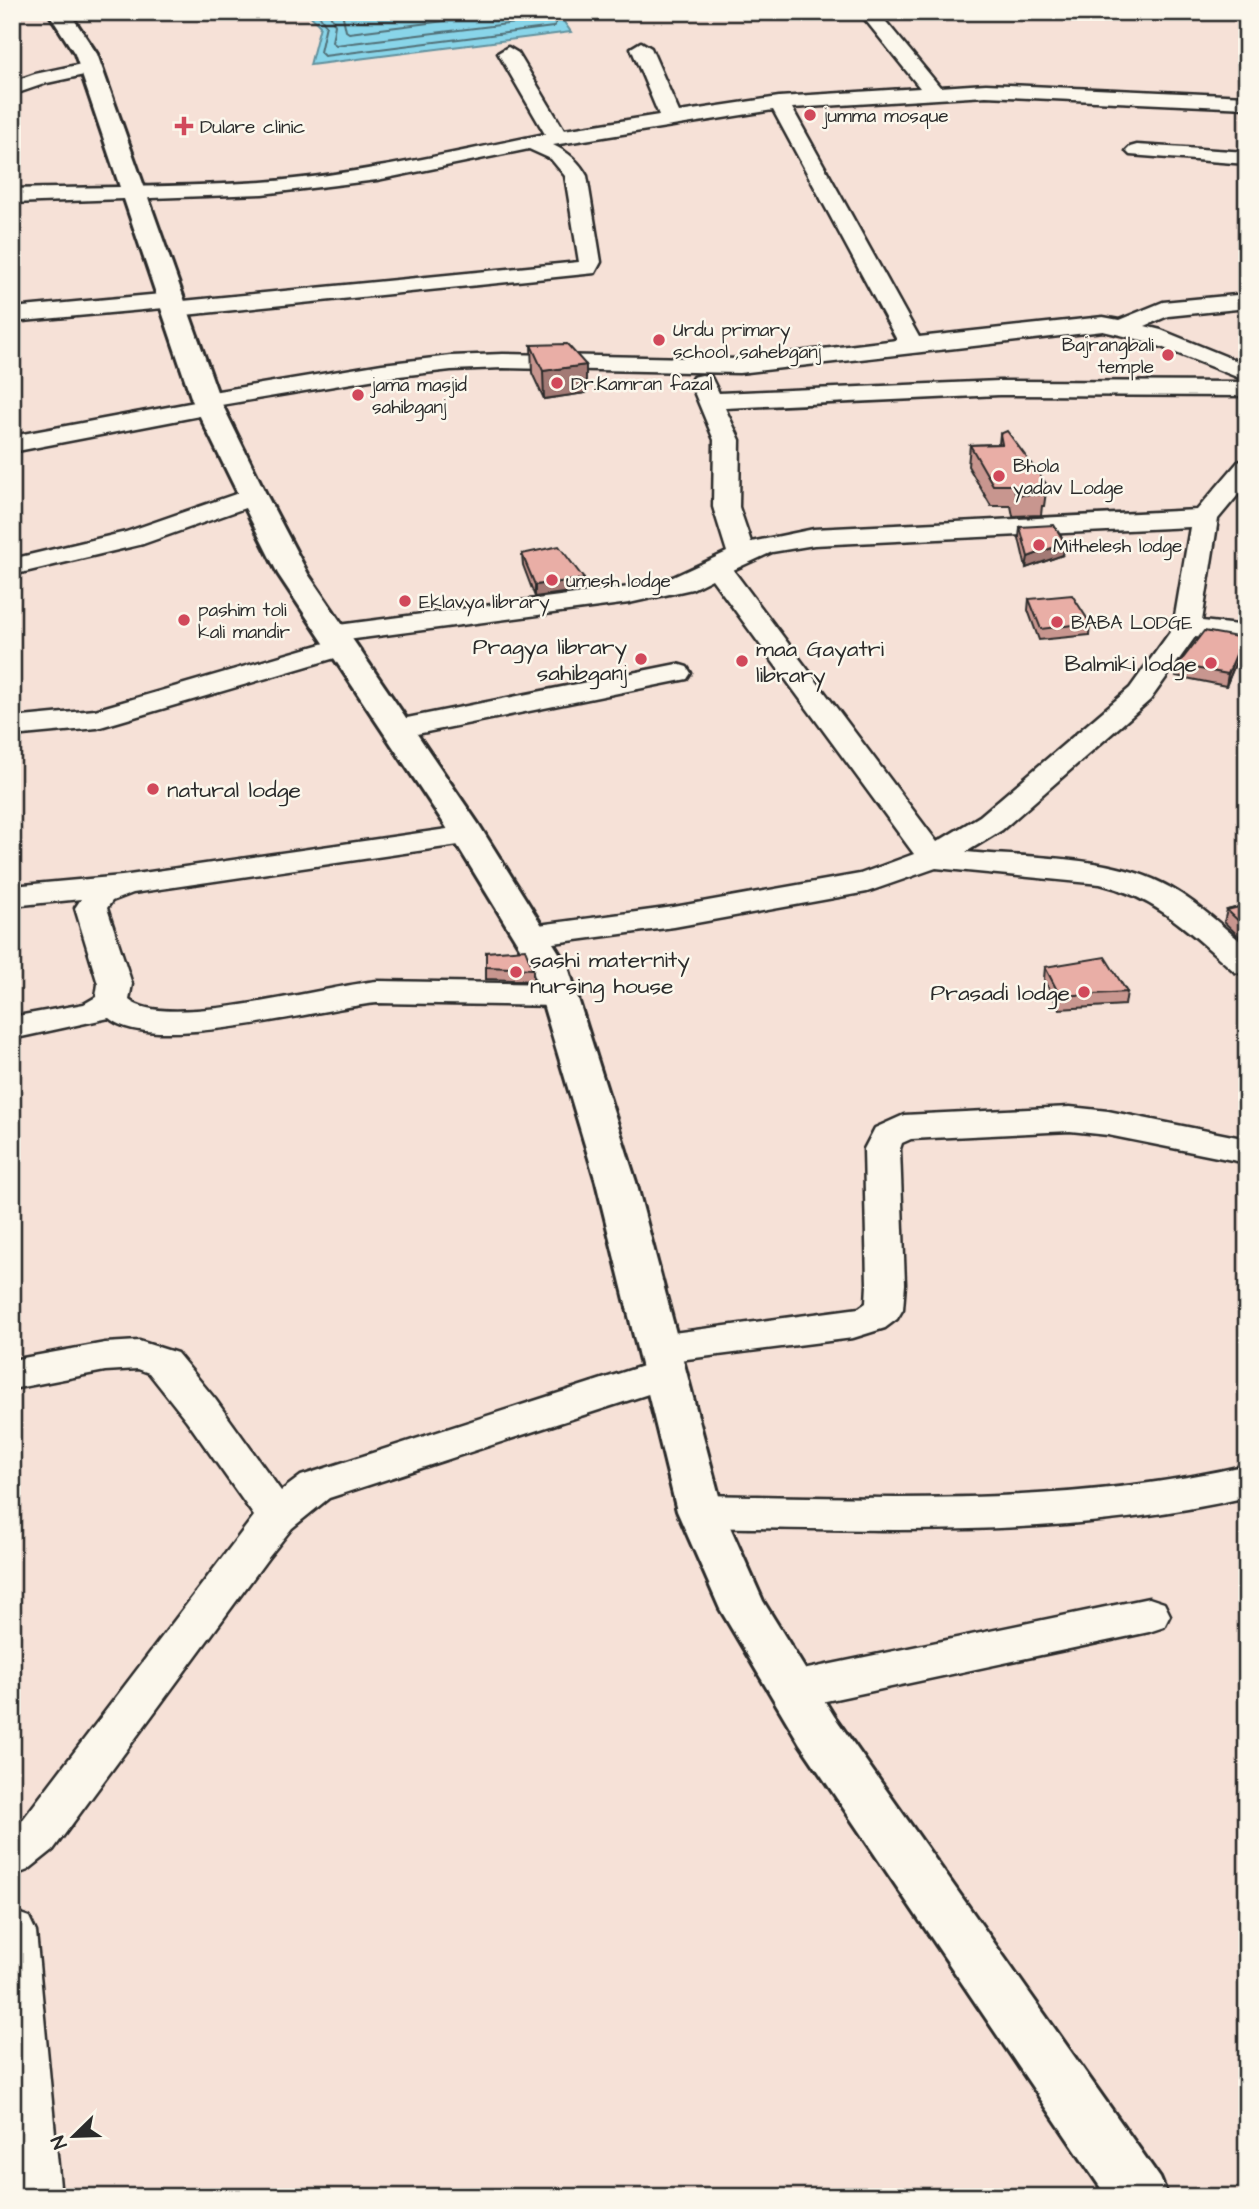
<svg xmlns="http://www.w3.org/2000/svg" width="1259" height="2209" font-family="'Architects Daughter',sans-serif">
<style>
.water{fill:#89d5e9;stroke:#63919d;stroke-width:2}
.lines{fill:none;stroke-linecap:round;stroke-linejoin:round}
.shore{stroke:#516f77;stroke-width:2}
.street-casing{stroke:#2b2b2b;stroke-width:5}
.secondary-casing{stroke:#2b2b2b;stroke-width:6}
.street{fill:#fbf7ec;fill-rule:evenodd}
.secondary{fill:#fbf7ec;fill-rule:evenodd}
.wall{fill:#c8968f;stroke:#2b2b2b;stroke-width:2}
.shaded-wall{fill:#a37a74;stroke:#2b2b2b;stroke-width:2}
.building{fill:#e9aea6;stroke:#2b2b2b;stroke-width:2}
.poi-dot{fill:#d1495b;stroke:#fbf7ec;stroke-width:2.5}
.labels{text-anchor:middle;stroke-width:5;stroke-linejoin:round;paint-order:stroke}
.far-poi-label{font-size:19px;fill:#2b2b2b;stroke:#fbf7ec;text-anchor:start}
.poi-label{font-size:23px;fill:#2b2b2b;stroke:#fbf7ec;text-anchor:end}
</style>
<rect width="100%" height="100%" fill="#f6e1d7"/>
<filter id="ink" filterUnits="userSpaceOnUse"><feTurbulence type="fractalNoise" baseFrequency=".0143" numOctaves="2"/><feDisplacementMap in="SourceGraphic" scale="14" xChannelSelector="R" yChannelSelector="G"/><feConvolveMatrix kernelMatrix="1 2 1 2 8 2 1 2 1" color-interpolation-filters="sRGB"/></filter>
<g filter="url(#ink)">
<!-- water -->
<polygon class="water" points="307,12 557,12 571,32 310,65 320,26"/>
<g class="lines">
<!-- shore -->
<g class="shore">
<polyline points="317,12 326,25 320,52 324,56 553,27 556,23 552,12"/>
<polyline points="329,12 335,25 332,42 336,45 540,20 543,12"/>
<polyline points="342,12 346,31 349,33 516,12"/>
</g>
<defs>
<g id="street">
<path d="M 859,12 L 878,12 L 940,87 L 986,84 L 1247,96 L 1247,108 L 986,96 L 792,108 L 919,337 L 1103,317 L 1119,320 L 1163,302 L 1247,294 L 1247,308 L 1168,316 L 1145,326 L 1161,330 L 1247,365 L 1247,381 L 1146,341 L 1103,331 L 739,373 L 503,368 L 451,370 L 382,378 L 221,405 L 219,412 L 210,414 L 12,452 L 12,436 L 195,402 L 194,400 L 197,395 L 206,393 L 382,364 L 451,356 L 503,354 L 739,359 L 897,340 L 773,110 L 553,145 C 568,152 579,161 587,176 L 601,262 L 595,273 L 175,316 L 167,314 L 164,308 L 12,322 L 12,308 L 172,293 L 180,295 L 183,301 L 579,262 L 565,176 L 551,159 L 529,149 L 377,180 L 262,194 L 12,203 L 12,189 C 95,187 179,187 262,182 C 358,175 451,153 545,134 L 498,53 L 508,47 L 518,53 L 564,130 L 659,115 L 631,48 L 641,42 L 651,48 L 679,112 L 779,97 L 920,88 Z"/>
<polygon points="91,62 98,64 101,68 98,72 47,83 12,95 12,82 35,74"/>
<polygon points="1137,145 1247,152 1247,164 1130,155 1126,151 1130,147"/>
<path d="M 702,375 L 711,377 L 719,393 L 999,381 L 1247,382 L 1247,396 L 999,395 L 725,408 L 740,440 L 739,507 L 751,542 L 814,529 L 1197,510 L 1238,462 L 1247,459 L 1247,484 L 1218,519 L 1202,621 L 1247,626 L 1247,642 L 1195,637 L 1150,700 L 1002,830 L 966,852 C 1030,858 1114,855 1171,888 C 1199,904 1222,926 1247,947 L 1247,975 L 1235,972 C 1193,935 1156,897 1100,884 L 936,868 L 867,892 L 674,927 L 531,946 L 519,943 L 515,936 L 519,929 L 531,926 L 674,907 L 860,874 L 914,854 L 712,579 L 692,589 L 629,603 L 347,640 L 352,641 L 356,647 L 352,653 L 97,728 L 12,736 L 12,718 L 95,710 L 332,641 L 323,639 L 319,633 L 323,627 L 629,587 L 673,577 L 727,552 L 713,507 L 714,440 L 690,382 L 693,377 ZM 1190,527 L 1173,628 L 1130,688 L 980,816 L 937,842 L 733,570 L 772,552 L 814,545 Z"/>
<polygon points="253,488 262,490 266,496 262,502 143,544 12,575 12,559 126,532"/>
<polygon points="677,664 687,667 691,673 687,679 397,738 387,735 382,729 387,723 397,720"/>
<path d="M 468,826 L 479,828 L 484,835 L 479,842 L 133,893 L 112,901 L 107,908 L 132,984 L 129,1000 C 165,1031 327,986 377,981 L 559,984 L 571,987 L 576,995 L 571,1003 L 559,1006 L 377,1003 C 321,1008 151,1055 109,1018 L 12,1039 L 12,1017 L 84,1004 L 96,997 L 98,984 L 75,908 L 81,899 L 12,906 L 12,886 L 122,876 Z"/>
<polygon points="1070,1107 1108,1111 1247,1139 1247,1163 1108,1135 1070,1131 911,1139 902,1143 900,1149 905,1284 903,1309 897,1319 885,1328 853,1338 671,1361 679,1364 684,1374 679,1384 329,1498 292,1528 268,1558 53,1850 28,1870 12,1876 12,1829 21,1822 254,1516 187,1421 149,1373 138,1369 105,1371 12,1389 12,1360 105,1343 139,1341 177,1353 215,1399 281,1491 301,1476 655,1362 644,1359 639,1349 644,1339 658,1335 859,1308 866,1303 867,1284 864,1149 875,1128 904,1115"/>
<path d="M 1247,1465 L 1247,1497 C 1068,1539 883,1530 700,1527 L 686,1522 L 680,1511 L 686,1500 L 700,1495 C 883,1498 1068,1507 1247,1465 Z"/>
<polygon points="1149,1598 1164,1603 1170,1615 1164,1627 1149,1632 793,1708 778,1703 771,1690 778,1677 793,1672"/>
<polygon points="12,1911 29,1917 36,1932 61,2197 12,2197"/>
</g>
<polygon id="secondary" points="48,12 69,12 97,54 220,400 267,496 308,574 479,825 568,967 636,1182 723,1511 763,1601 834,1716 1160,2178 1168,2197 1107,2197 800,1744 720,1609 677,1511 596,1182 532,967 445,825 278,574 239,496 192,400 75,54"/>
</defs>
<!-- street casing -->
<use href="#street" class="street-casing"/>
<!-- secondary casing -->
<use href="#secondary" class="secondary-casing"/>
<!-- street -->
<use href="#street" class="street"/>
<!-- secondary -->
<use href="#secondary" class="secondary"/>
</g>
<!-- wall -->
<g class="wall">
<polygon points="531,345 586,365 586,393 544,399 532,373"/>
<polygon points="1000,434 1047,485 1044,506 1042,506 1041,515 1013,516 1011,506 991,506 968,466 970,445 999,444"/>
<polygon points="1020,527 1063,555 1026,568 1019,538"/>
<polygon points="522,554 584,590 535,597 523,565"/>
<polygon points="1029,599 1090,623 1089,635 1039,640 1028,610"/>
<polygon points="1241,650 1226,686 1176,676 1178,665"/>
<polygon points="1247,905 1247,944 1224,922 1227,910"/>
<polygon points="486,952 533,969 533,981 486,979"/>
<polygon points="1045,967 1127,992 1125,1005 1059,1009 1044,979"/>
</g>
<!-- shaded-wall -->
<g class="shaded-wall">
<polygon points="586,365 586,393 544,399 543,371"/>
<polygon points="1065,543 1063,555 1026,568 1028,557"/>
<polygon points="584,579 584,590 535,597 535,585"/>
<polygon points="1243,638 1241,650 1226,686 1228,674"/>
</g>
<!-- building -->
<g class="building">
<polygon points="567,344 586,365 543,371 531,345"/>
<polygon points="1007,431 1047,485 1038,485 1044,494 1016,495 1013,485 993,485 970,445 1002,444 1000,434"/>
<polygon points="1054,525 1065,543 1028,557 1020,527"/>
<polygon points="559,546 584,579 535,585 522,554"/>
<polygon points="1072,595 1090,623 1041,629 1029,599"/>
<polygon points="1204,631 1243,638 1228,674 1178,665"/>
<polygon points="1247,905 1247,929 1227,910"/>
<polygon points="525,949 533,969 486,967 486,952"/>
<polygon points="1105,957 1127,992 1060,996 1045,967"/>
</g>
</g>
<!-- markers -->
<g class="poi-dot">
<circle cx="810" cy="115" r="7"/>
<path d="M180.5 115.5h7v7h7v7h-7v7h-7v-7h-7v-7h7z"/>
<circle cx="659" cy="340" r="7"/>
<circle cx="1168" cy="355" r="7"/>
<circle cx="557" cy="383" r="7"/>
<circle cx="358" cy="395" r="7"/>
<circle cx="999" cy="476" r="7"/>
<circle cx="1039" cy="545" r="7"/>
<circle cx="552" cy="580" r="7"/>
<circle cx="405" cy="601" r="7"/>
<circle cx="184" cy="620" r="7"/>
<circle cx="1057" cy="622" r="7"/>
<circle cx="641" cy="659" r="7"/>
<circle cx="742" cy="661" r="7"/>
<circle cx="1211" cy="663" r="7"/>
<circle cx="153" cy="789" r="7"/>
<circle cx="516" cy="972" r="7"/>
<circle cx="1084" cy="992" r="7"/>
</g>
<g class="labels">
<!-- far-poi labels -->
<g class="far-poi-label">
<text x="824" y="122">jumma mosque</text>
<text x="200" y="133">Dulare clinic</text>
<text x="673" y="336">Urdu primary<tspan x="673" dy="22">school ,sahebganj</tspan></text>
<text x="1154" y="351" text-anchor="end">Bajrangbali<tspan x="1154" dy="22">temple</tspan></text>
<text x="571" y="390">Dr.Kamran fazal</text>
<text x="372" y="391">jama masjid<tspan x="372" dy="22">sahibganj</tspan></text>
<text x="1013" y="472">Bhola<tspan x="1013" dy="22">yadav Lodge</tspan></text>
<text x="1053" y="552">Mithelesh lodge</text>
<text x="566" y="587">umesh lodge</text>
<text x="419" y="608">Eklavya library</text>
<text x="198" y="616">pashim toli<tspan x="198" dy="22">kali mandir</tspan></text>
<text x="1071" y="629">BABA LODGE</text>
</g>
<!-- poi labels -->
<g class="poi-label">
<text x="627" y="654">Pragya library<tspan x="627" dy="26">sahibganj</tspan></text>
<text x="756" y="656" text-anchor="start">maa Gayatri<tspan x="756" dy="26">library</tspan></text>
<text x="1197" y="671">Balmiki lodge</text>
<text x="167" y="797" text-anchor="start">natural lodge</text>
<text x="530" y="967" text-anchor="start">sashi maternity<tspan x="530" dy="26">nursing house</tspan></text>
<text x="1070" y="1000">Prasadi lodge</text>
</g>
</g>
<!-- margin -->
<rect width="1259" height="2209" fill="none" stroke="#fbf7ec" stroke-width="42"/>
<rect x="21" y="21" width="1217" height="2167" fill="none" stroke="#2b2b2b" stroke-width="2.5" filter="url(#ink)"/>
<!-- north arrow -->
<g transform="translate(74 2136) rotate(247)" stroke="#fbf7ec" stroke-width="5" paint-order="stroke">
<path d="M0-5L12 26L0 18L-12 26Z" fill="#2b2b2b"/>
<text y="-10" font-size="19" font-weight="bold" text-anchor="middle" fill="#2b2b2b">N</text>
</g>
</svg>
